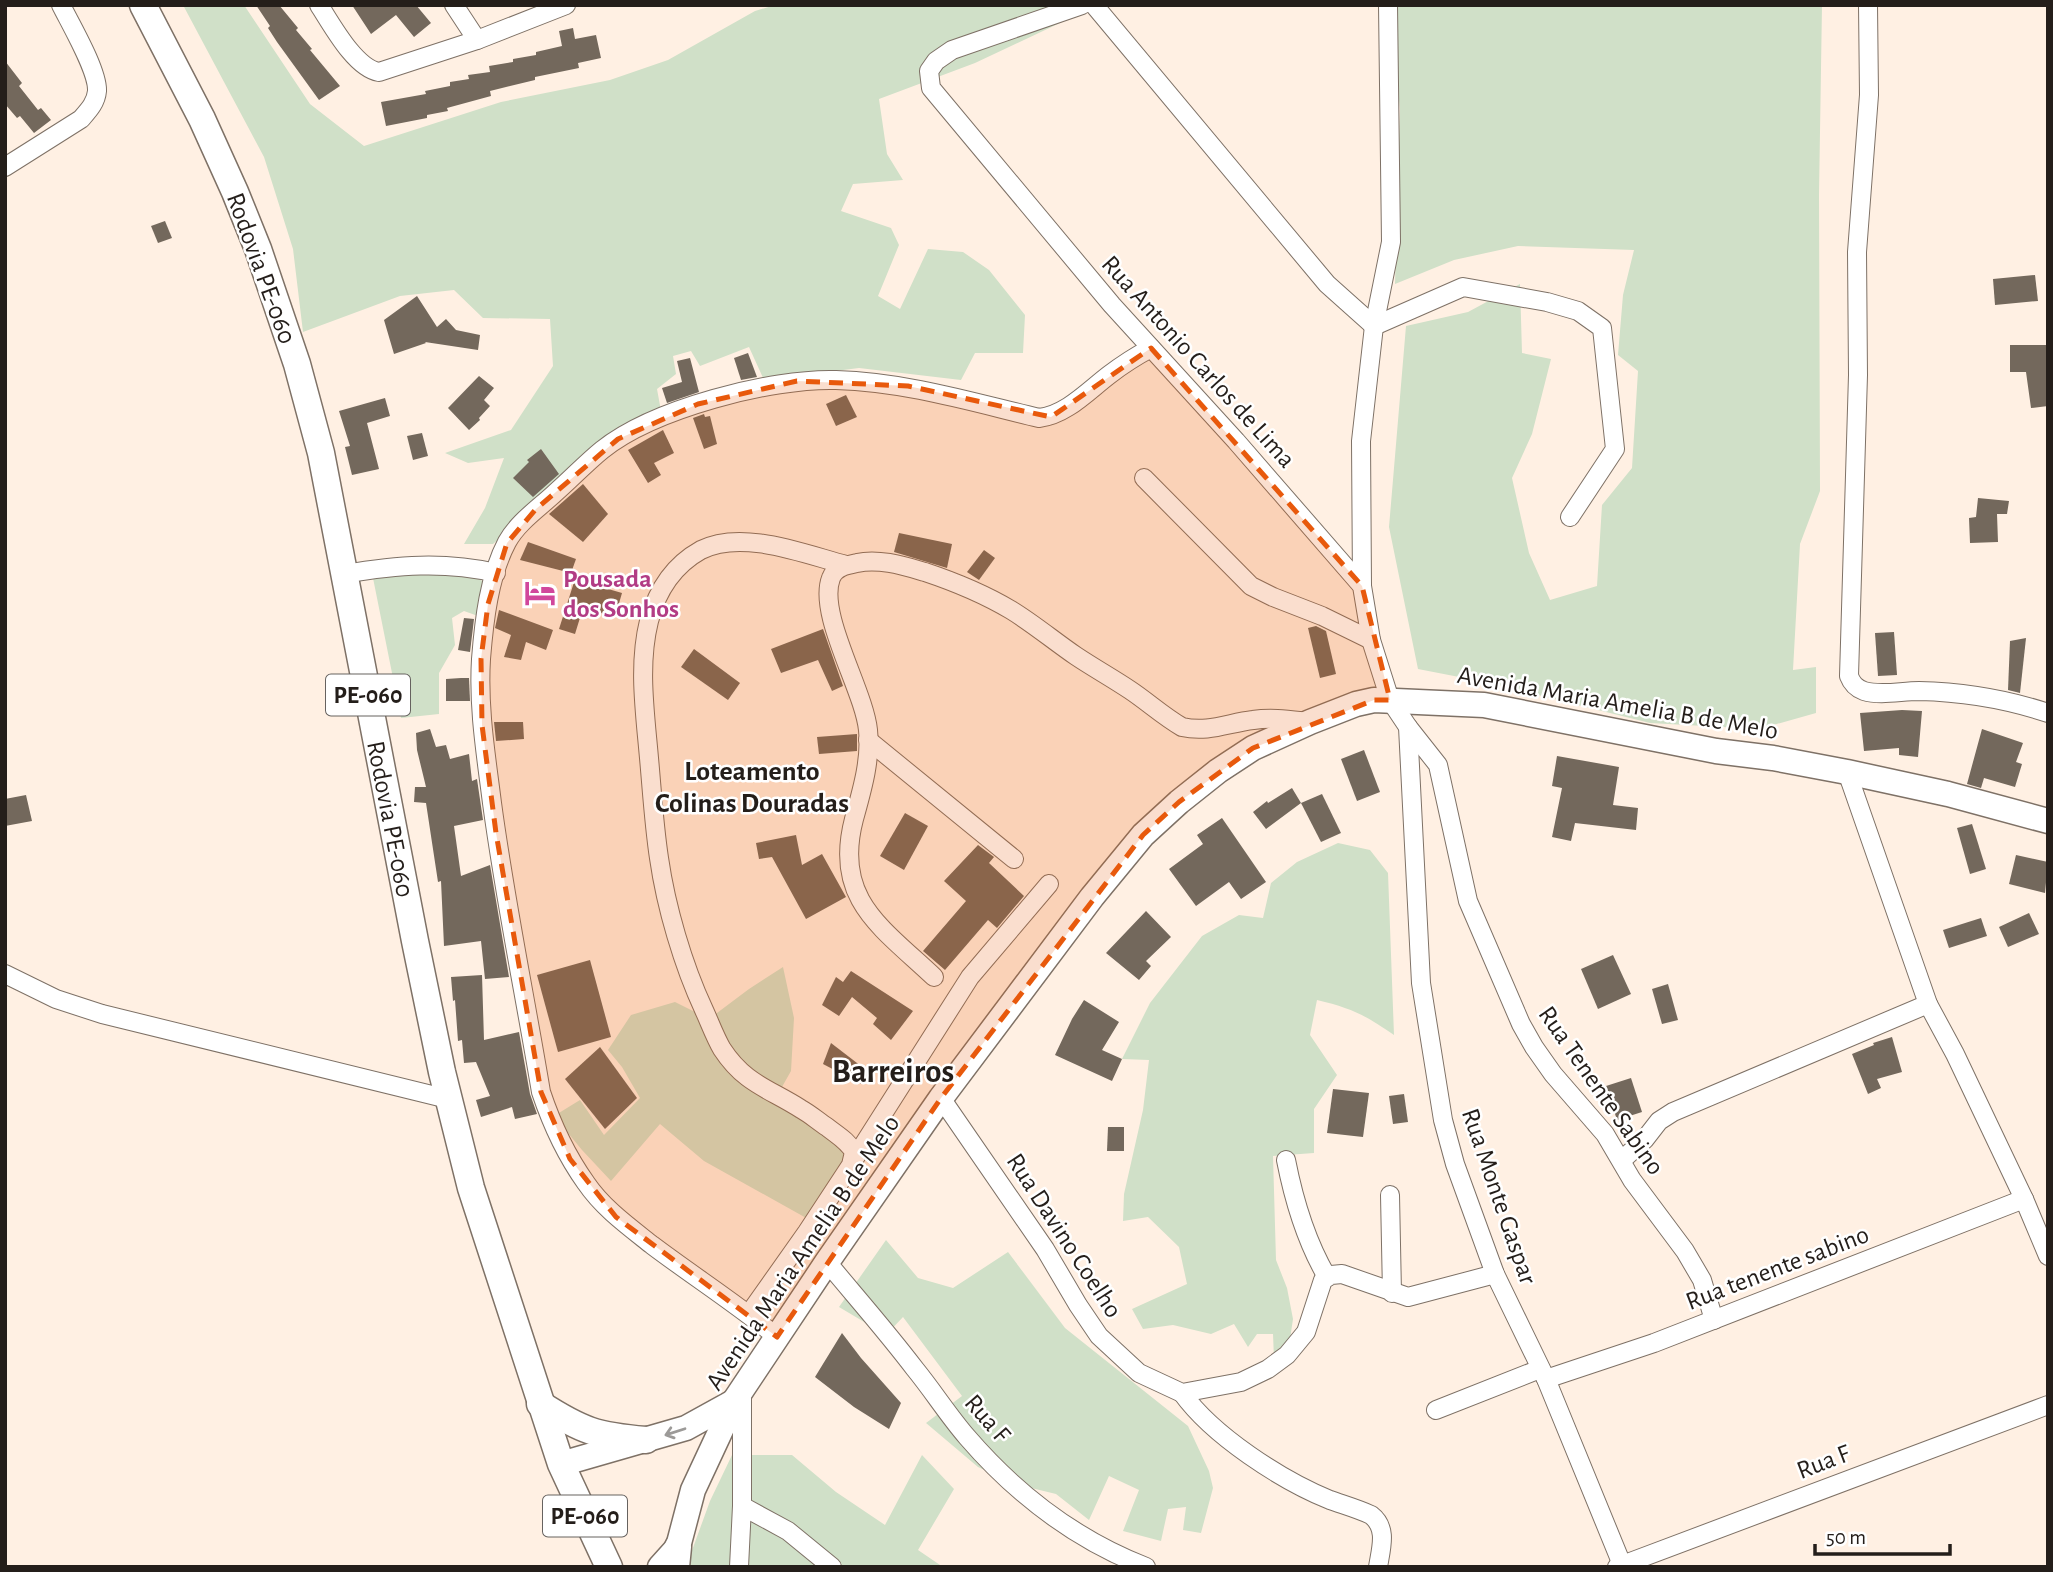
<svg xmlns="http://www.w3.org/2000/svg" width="2053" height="1572" font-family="'Alegreya Sans',sans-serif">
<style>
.green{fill:#d0e0c8}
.building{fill:#73685c}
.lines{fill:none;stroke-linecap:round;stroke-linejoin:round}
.street-casing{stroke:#7e7166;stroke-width:20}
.secondary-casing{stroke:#7e7166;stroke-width:27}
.primary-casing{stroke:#7e7166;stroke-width:29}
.street{stroke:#fff;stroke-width:18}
.secondary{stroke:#fff;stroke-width:24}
.primary{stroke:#fff;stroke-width:26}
.oneway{stroke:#9c9a98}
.marked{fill:#e8590c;fill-opacity:0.2;stroke:#e8590c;stroke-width:5;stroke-dasharray:14 9;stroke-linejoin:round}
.labels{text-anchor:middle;stroke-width:5;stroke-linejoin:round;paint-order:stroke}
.shield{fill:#fff;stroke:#66625f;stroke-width:2}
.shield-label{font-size:24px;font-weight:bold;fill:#241e1a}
.street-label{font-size:26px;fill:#241e1a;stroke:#fff}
.hotel-label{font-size:26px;font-weight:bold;fill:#b23c85;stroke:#fff;text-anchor:start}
.neighbourhood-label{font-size:28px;font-weight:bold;fill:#241e1a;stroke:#fff}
.district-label{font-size:33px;font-weight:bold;fill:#241e1a;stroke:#fff}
</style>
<rect width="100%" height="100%" fill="#fff0e3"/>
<!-- green -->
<g class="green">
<polygon points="183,5 244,5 310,104 364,146 501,102 610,80 668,60 755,11 775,5 1098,5 975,63 879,99 887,154 903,180 853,184 841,211 891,228 899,245 878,296 900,309 928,249 963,252 989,270 1025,315 1023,353 975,353 961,380 859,368 764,380 749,347 700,366 691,351 673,356 676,374 657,389 661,411 568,477 493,544 464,544 485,508 504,458 468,463 445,453 511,430 553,366 550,319 483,318 454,290 400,296 303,332 293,249 264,157"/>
<polygon points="1389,5 1822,5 1819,195 1820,491 1800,544 1793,670 1816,667 1816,713 1759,729 1650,723 1490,683 1418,669 1389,527 1406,326 1468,312 1520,284 1522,353 1551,359 1532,434 1512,478 1529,553 1550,600 1597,586 1602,505 1632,468 1638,371 1618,355 1623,295 1634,250 1518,246 1454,260 1395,284 1400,109"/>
<polygon points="471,572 483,582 478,616 464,611 452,618 455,645 439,673 439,714 401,718 372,573"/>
<path d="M 1338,843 L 1370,850 L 1388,873 L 1394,1035 C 1365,1015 1351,1008 1317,1000 L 1310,1035 L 1337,1075 L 1314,1109 L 1314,1153 L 1273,1156 L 1276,1260 L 1287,1288 L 1293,1319 L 1290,1339 L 1274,1359 L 1273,1334 L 1257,1334 L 1248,1347 L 1234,1324 L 1211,1334 L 1173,1325 L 1143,1329 L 1132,1309 L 1187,1284 L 1179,1247 L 1148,1217 L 1123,1221 L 1124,1194 L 1143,1110 L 1149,1060 L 1122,1059 L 1150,1003 L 1202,936 L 1239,915 L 1263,918 L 1271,883 L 1297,862 Z"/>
<polygon points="783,967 794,1018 791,1071 774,1101 814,1123 850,1155 808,1219 704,1161 660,1124 611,1181 582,1150 554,1116 580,1100 604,1135 640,1098 622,1067 608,1050 631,1015 675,1002 709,1019 749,989"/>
<polygon points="886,1240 918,1278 953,1288 1008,1252 1065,1328 1188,1426 1209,1471 1213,1488 1201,1533 1183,1530 1186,1507 1168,1509 1161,1541 1123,1531 1139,1490 1109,1476 1089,1520 1056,1494 1015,1484 978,1467 926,1423 962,1396 903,1317 886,1335 839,1307"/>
<polygon points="732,1455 792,1455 836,1492 885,1525 922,1455 954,1489 918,1550 943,1567 686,1567 710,1501"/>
</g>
<!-- building -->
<g class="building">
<polygon points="256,5 279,5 298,28 296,30 312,49 310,50 340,86 319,100 277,42 268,28 270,26"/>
<polygon points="352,5 416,5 431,23 414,37 396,15 371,34"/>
<polygon points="573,28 575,39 596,35 601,58 578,63 579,68 535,77 535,80 490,91 491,96 447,108 448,111 427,115 427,118 386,126 381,102 426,94 425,91 450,86 450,82 469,79 468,75 490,72 489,66 513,62 513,59 536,55 536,52 562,46 559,31"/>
<polygon points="5,61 22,83 19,86 38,110 41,108 51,120 34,133 20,116 17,118 5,104"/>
<polygon points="165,221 172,238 158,243 151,226"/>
<polygon points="2035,275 2038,301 1995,305 1993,279"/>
<polygon points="417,296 437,327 446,319 456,330 480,335 478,350 425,342 426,343 394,354 384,320"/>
<polygon points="2010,345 2047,345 2048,406 2031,408 2026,372 2010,372"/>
<polygon points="748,353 757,377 741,380 734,358"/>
<polygon points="690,358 699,392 667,403 662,388 682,382 677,361"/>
<polygon points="479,376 494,388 484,400 490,406 479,418 480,420 469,430 448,408"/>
<polygon points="846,395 857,417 836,426 826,404"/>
<polygon points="385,398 390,416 367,423 379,469 352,475 345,447 350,446 339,411"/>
<polygon points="704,414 705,417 710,416 717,444 704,449 693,418"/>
<polygon points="663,430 674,453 654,463 661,475 648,483 628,450"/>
<polygon points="422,433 428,456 413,460 407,436"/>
<polygon points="541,449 559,474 533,497 513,478 529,462 527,460"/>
<polygon points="583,484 608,514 583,542 549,514"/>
<polygon points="1978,498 2009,501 2007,514 1997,514 1998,542 1970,543 1969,518 1976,517"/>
<polygon points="899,533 952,544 947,568 894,552"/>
<polygon points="528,542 576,559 571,573 520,560"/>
<polygon points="984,550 995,558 979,580 967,572"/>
<polygon points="576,576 592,581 591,584 622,593 615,617 583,608 575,634 559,629"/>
<polygon points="499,610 553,630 546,650 526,642 521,660 504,657 511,635 495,628"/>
<polygon points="464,618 474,619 470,652 458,650"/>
<polygon points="1316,626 1326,631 1336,674 1320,678 1308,628"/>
<polygon points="823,629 843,686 832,691 818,660 781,673 771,649"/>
<polygon points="1894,632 1897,675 1878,676 1875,633"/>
<polygon points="2026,638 2020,693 2008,690 2010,641"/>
<polygon points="694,649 740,683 728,700 681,667"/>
<polygon points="461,678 469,678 470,701 446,701 446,679"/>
<polygon points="1902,710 1922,711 1918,757 1899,755 1899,748 1864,751 1860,713"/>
<polygon points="494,722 523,722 524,739 496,741"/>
<polygon points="430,729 436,747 446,745 450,759 469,754 472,781 477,779 483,820 454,826 461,876 490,865 509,977 485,979 481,941 444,946 441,881 438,882 426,803 414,802 415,787 426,787 417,750 416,733"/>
<polygon points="1982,729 2023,743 2016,762 2022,764 2015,787 1984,778 1981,788 1967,784"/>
<polygon points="857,734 857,751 819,754 817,737"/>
<polygon points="1364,750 1380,792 1357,801 1341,759"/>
<polygon points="1557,756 1619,767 1613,805 1638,808 1636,830 1575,823 1571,841 1552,837 1562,788 1552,786"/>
<polygon points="1292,788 1301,803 1266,829 1253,812 1267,801 1268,803"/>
<polygon points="1322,794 1341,833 1321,842 1301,803"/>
<polygon points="26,795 32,821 5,826 5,799"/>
<polygon points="905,813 928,826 904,870 880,856"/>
<polygon points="1222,818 1266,882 1241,899 1229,882 1196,906 1169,869 1203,844 1197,835"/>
<polygon points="1972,824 1986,869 1970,874 1957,828"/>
<polygon points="796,835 802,865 822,854 846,897 806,919 772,857 759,859 756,843"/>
<polygon points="978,845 994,857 989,863 1024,896 997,928 988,920 945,970 923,951 966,901 944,881"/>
<polygon points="2016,855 2048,862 2045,893 2009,884"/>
<polygon points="1146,911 1171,937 1146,961 1151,966 1139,980 1106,953"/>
<polygon points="2029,913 2039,934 2008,947 1999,927"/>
<polygon points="1981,918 1987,936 1949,948 1943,930"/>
<polygon points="1613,955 1631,994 1598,1009 1581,969"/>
<polygon points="590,960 611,1037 558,1052 537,975"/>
<polygon points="851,971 913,1011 891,1040 873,1024 877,1018 852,997 839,1016 822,1005 836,977 843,982"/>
<polygon points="482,975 484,1040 519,1032 530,1094 537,1114 515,1119 512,1107 481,1117 476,1100 490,1096 476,1062 464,1063 462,1040 458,1041 455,1000 453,1001 451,977"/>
<polygon points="1668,984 1678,1020 1662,1024 1652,989"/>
<polygon points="1084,1000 1119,1022 1102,1050 1122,1059 1112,1081 1055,1055 1072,1019"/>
<polygon points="1892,1037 1902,1072 1877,1079 1881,1088 1868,1094 1852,1054 1874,1045 1873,1043"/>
<polygon points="831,1043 870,1073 861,1084 823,1064"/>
<polygon points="600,1047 637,1098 605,1129 565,1079"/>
<polygon points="1631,1078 1642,1112 1617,1120 1606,1086"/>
<polygon points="1333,1089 1369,1093 1363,1137 1327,1133"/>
<polygon points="1404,1094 1408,1122 1393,1124 1389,1096"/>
<polygon points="1108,1127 1124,1127 1124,1151 1107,1151"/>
<polygon points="842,1333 861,1358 901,1403 889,1429 854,1407 815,1377"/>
</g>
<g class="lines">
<defs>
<g id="street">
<path d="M 319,5 C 332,25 355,68 379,72 L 477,40 L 566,5"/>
<polyline points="454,5 477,40"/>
<polyline points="1082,5 952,50 936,61 929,71 931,88 1112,305 1236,441 1362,586 1371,640 1390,700 1408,727 1421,983 1443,1120 1455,1164 1495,1274 1546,1379 1623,1567"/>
<polyline points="1094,5 1327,284 1374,326 1463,287 1547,302 1578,311 1602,328 1615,449 1570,517"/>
<path d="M 1868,5 L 1869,95 L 1857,252 L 1858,375 L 1849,676 C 1852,684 1856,688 1864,691 C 1881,696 1901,691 1919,691 C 1962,692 2006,699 2048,713"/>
<path d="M 5,167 L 81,119 C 88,111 96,103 97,91 C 98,71 71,25 61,5"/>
<polyline points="1144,478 1251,586 1273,597 1322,616 1371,640"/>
<path d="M 344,574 C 397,565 444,561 496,573"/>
<polyline points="1362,586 1361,441 1374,326 1391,242 1388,5"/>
<polyline points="1408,727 1438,765 1468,901 1521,1024 1534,1047 1553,1074 1605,1134 1632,1180 1685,1251 1702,1280 1714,1320"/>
<polyline points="868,740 1014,859"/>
<polyline points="1847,772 1928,1004 1955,1054 2024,1199 2048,1256"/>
<polyline points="5,974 56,999 102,1014 448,1099"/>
<path d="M 934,977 C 881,927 833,899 854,819 C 862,790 871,760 868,730 C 864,690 817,614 831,578 C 835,567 847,565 857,563 C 879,558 904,566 925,572 C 955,582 984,594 1011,610 C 1034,624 1054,641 1076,656 C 1094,668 1112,678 1130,690 C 1148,702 1163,716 1182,727 C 1208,733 1228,723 1253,720 C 1272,717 1291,720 1310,722"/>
<polyline points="941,1098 1045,1249 1078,1305 1099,1336 1139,1373 1182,1393 1241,1382 1268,1369 1287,1355 1306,1332 1323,1280 1331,1275 1342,1274 1408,1297 1495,1274"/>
<path d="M 1286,1160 C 1294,1201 1306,1241 1327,1277"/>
<polyline points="1622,1160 1645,1139 1659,1121 1673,1112 1928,1004"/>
<polyline points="853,1161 970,977 1049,884"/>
<polyline points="1390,1195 1392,1293"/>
<path d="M 827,1262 C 856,1297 887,1332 915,1369 C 933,1391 948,1415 967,1437 C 1017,1495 1074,1539 1146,1567"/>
<path d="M 749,1314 L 807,1232 L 851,1165 L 854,1152 C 848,1141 837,1135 827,1127 C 818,1121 810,1114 801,1109 C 768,1088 745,1084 722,1049 C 715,1037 710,1023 704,1010 C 683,965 666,907 659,858 C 654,825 652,791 649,758 C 645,712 638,665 649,621 C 657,591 674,565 701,550 C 742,529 804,554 846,565"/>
<path d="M 777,1337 C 737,1304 693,1276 652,1245 C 628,1226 603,1208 586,1183 C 566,1155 552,1125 541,1092 C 525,996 505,900 492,803 C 486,755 478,708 481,659 C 484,621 489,576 507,542 C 518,522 539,508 555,493 C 571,479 586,463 602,450 C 653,409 771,378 836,380 C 906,382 972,402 1039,418 C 1066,415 1088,391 1109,375 C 1122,365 1136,356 1151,348"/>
<polyline points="1546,1379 1654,1343 2024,1199"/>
<path d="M 1182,1393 C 1213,1436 1281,1480 1330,1500 C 1344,1505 1358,1509 1371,1515 C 1388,1528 1381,1548 1378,1567"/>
<polyline points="1436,1410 1540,1369"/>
<polyline points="742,1506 788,1531 832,1567"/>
<polyline points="739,1567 742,1506 742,1392"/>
<polyline points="1617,1567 2048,1405"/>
</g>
<g id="secondary">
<polyline points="561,1464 686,1428 735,1401"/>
<polyline points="660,1567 678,1547 693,1490 735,1400 827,1262 941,1098 1092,897 1143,835 1179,802 1218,771 1253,748 1310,722 1356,704 1374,700 1484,705 1716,751 1773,758 1847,772 1948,794 2048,821"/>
</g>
<g id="primary">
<polyline points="143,5 202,119 235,192 258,249 297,364 321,453 415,941 442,1072 471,1188 561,1464 609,1567"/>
<path d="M 540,1404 C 582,1431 597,1436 646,1440"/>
<polyline points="676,1567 678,1547"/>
</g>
</defs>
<!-- street casing -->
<use href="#street" class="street-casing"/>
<!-- secondary casing -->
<use href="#secondary" class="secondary-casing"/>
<!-- primary casing -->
<use href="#primary" class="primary-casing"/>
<!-- street -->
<use href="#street" class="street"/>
<!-- secondary -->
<use href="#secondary" class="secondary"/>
<!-- primary -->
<use href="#primary" class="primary"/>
</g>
<!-- one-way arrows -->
<defs><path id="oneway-shaft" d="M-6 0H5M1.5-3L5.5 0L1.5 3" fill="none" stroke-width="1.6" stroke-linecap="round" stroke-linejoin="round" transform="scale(1.75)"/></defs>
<use class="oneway" href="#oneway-shaft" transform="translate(675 1432) rotate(162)"/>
<!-- marked area -->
<path class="marked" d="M 1151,348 L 1362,586 L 1390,700 L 1374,700 L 1253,748 L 1179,802 L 1143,835 L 941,1098 L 777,1337 L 616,1217 L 570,1159 L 541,1092 L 496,833 L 482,725 L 481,659 L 488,604 L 507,543 L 536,509 L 618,439 L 698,404 L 797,381 L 908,386 L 1051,417 Z"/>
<!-- icons -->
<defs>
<symbol id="hotel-bare" viewBox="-9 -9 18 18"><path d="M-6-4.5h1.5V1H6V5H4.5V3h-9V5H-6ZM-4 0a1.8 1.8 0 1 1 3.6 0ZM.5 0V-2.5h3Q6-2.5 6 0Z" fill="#d1479c" stroke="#fff" stroke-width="2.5" paint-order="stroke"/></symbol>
</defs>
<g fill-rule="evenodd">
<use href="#hotel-bare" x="518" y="571" width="44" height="44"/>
</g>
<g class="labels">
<!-- shield labels -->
<g class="shield">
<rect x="326" y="674.5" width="84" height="41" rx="5"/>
<rect x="543" y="1495.5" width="84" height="41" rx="5"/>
</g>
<g class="shield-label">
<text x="368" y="703">PE-060</text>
<text x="585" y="1524">PE-060</text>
</g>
<!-- street labels -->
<g class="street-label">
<text transform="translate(262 268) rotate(70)" y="9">Rodovia PE-060</text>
<text transform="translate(1199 361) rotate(48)" y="9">Rua Antonio Carlos de Lima</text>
<text transform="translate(1618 702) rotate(10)" y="9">Avenida Maria Amelia B de Melo</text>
<text transform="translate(391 819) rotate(79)" y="9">Rodovia PE-060</text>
<text transform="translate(1602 1090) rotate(55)" y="9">Rua Tenente Sabino</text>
<text transform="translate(1500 1196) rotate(71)" y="9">Rua Monte Gaspar</text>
<text transform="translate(1065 1235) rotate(57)" y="9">Rua Davino Coelho</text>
<text transform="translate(802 1252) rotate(-56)" y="9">Avenida Maria Amelia B de Melo</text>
<text transform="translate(1777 1267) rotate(-21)" y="9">Rua tenente sabino</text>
<text transform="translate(988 1418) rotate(49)" y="9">Rua F</text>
<text transform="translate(1823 1461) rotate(-21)" y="9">Rua F</text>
</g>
<!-- hotel labels -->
<g class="hotel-label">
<text x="563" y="587">Pousada<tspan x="563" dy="30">dos Sonhos</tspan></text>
</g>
<!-- neighbourhood labels -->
<g class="neighbourhood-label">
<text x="752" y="780">Loteamento<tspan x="752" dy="32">Colinas Douradas</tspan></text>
</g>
<!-- district labels -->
<g class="district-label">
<text x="893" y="1082">Barreiros</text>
</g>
</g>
<!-- border -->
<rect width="2053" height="1572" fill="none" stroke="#241e1a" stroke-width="14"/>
<!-- scale -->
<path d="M1815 1544v10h135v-10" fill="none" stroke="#241e1a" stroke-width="3.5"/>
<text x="1826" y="1544" font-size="21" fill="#241e1a" stroke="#ffffff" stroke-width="5" paint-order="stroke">50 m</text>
</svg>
